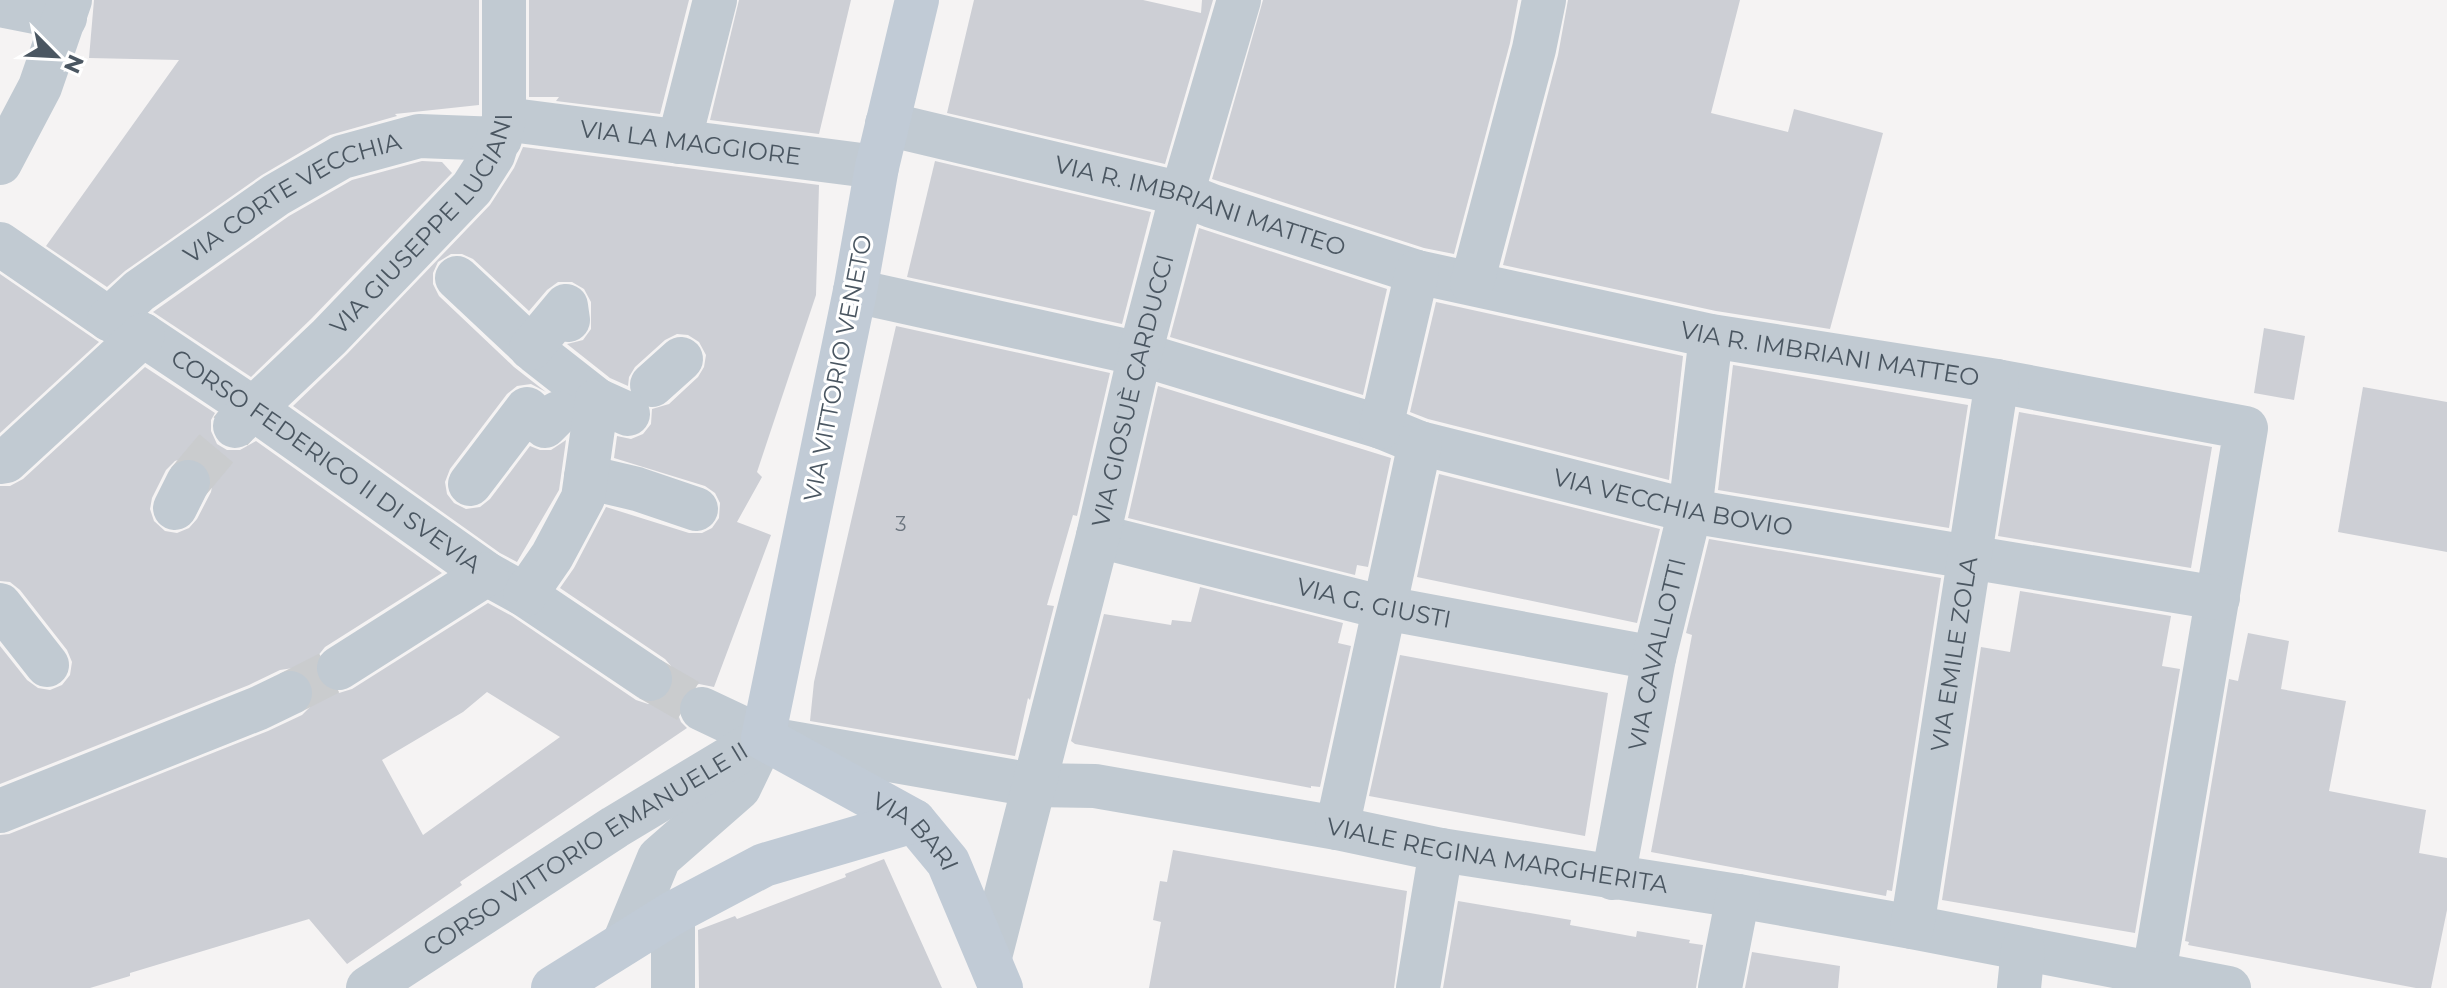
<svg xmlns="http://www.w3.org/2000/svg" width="2447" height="988" font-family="Montserrat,sans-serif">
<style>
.building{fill:#cdcfd5;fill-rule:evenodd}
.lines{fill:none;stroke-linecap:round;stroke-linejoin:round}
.street-tunnel{stroke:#caccce;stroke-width:44;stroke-dasharray:44 22;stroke-linecap:butt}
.street{stroke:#c1cad2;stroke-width:44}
.secondary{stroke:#c1cbd6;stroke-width:44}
.labels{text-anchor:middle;stroke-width:6;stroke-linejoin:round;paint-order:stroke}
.number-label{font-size:20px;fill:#6b747e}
.street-label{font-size:24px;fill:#4a5661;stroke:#fff}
</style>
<rect width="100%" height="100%" fill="#f5f3f3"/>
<!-- building -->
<g class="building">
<polygon points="94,0 479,0 479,105 395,114 397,116 330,135 262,175 125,271 107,287 46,246 179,60 89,58"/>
<polygon points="529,0 689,0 660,114 556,101 559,97 529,97"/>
<polygon points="739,0 851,0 819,134 710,120"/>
<polygon points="974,0 1143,0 1201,13 1202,0 1213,0 1165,164 947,113"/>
<polygon points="1263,0 1518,0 1510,43 1454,254 1424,248 1212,179"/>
<polygon points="1568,0 1740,0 1711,113 1788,132 1794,109 1883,133 1830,329 1716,311 1503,265 1558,55"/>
<path d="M 523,147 L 819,185 L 816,295 L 757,472 L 762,477 L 737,522 L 771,535 L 714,687 L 699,684 L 687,689 L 680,698 L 677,712 L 681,722 L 687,728 L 460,882 L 462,885 L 347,964 L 309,919 L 130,973 L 130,976 L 90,988 L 0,988 L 0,835 L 9,834 L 268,731 L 302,715 L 311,706 L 315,696 L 313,683 L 305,673 L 293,668 L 280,670 L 249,685 L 0,784 L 0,646 L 27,680 L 38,688 L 50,690 L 62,685 L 70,675 L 72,662 L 67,650 L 20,590 L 10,582 L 0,581 L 0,486 L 10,486 L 23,479 L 145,367 L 215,413 L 211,420 L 211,431 L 217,444 L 227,450 L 240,450 L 256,441 L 442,573 L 325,647 L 317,657 L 314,670 L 318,681 L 327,690 L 339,693 L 352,689 L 488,603 L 512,616 L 636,700 L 648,704 L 660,702 L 671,692 L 675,680 L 672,667 L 665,659 L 560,588 L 574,568 L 606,507 L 689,533 L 702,533 L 712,528 L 719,518 L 720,503 L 715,493 L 705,486 L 614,458 L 617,436 L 631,439 L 643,434 L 651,424 L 652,409 L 669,404 L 698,377 L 704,367 L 706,355 L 699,342 L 688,335 L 677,334 L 665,340 L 635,367 L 629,377 L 628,386 L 610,378 L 567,344 L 583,340 L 591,329 L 591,302 L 584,289 L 572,282 L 558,282 L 547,290 L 529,311 L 473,259 L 462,254 L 451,254 L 438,262 L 433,273 L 433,284 L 439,296 L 514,367 L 546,392 L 531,384 L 517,386 L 507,394 L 450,469 L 445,482 L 447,494 L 454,503 L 466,509 L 480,507 L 490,499 L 530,446 L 540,450 L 551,450 L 566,440 L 559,490 L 517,562 L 500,553 L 293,406 L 347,354 L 490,205 L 514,168 ZM 187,457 L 200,460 L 209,469 L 213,481 L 211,492 L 197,519 L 189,528 L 177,533 L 165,531 L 154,521 L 150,509 L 152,498 L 166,470 L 175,461 ZM 487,692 L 560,737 L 423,835 L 382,760 L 463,712 Z"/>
<polygon points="422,161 442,162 452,173 311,319 251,377 153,312 289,216 352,180"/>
<polygon points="935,161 1151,212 1122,324 907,277"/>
<polygon points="1199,228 1387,289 1363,395 1170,337"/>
<polygon points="0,274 99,342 0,433"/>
<polygon points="1436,302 1683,356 1669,480 1428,419 1410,412"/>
<polygon points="896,326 1110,373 1077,516 1073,515 1047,605 1054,606 1030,700 1028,698 1015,756 810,721 814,682"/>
<polygon points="2264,328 2305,336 2294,400 2254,393"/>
<polygon points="1733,365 1968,405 1949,528 1718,490"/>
<polygon points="1158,386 1391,458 1368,567 1357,565 1355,575 1128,518"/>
<polygon points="2363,387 2447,402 2447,552 2338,532"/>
<polygon points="2019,412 2212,447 2191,568 1998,536"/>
<polygon points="1439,474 1660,529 1637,623 1417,577"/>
<polygon points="1709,539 1941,578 1892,891 1887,890 1886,896 1651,852 1692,635 1686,633"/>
<polygon points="1200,587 1343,623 1338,643 1351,646 1320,787 1311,786 1311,788 1075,744 1071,741 1104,614 1171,625 1172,620 1191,622"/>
<polygon points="2020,591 2171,616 2162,666 2180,669 2135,933 1942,900 1981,647 2010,652"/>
<polygon points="2248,633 2289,641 2281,689 2346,701 2329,791 2426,810 2419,853 2447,858 2447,910 2431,988 2416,988 2188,945 2189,942 2185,941 2229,679 2238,681"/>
<polygon points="1400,655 1608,693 1585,836 1369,796"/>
<polygon points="1173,850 1407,891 1394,988 1149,988 1161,922 1153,920 1160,881 1167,882"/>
<polygon points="884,859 942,988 699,988 698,930 735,916 737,919 846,877 845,874"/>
<polygon points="1458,901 1571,920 1570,925 1636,937 1637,931 1690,940 1689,943 1703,945 1696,988 1443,988"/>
<polygon points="1752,952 1840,966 1838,988 1745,988"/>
</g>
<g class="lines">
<!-- street-tunnel -->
<g class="street-tunnel">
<polyline points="188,482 235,426"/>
<polyline points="650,679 702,709"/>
<polyline points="290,693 339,668"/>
</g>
<!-- street -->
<g class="street">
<polyline points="0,5 65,18"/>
<path id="s1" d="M 504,119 L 877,167"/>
<path id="s2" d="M 887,124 L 1182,194 L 1212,206 L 1417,272 L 1711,336 L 1997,381 L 2246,428 L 2154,973"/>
<polyline points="679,142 715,0"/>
<polyline points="0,163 40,87 70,0"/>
<path id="s3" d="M 0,244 L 109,319 L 143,335 L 254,409 L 487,574 L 525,595 L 650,679"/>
<polyline points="457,278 537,353 597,400"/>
<polyline points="1472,283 1534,49 1544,0"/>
<path id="s4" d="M 855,291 L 1140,354 L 1381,427 L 1420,443 L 1690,511 L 2218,598"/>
<path id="s5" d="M 109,319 L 139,291 L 276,195 L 342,157 L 419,136 L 500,139"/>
<polyline points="531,348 566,306 568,320"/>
<polyline points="652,385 681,359"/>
<path id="s6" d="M 235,426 L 329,337 L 472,188 L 493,155 L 504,119 L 504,0"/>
<polyline points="1381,427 1417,272"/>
<polyline points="0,462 6,461 143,335"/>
<polyline points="586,477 637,489 696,509"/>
<polyline points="470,484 527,409 545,426 558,413"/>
<polyline points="175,508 188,482"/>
<path id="s7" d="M 1098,536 L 1385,608 L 1654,658"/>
<polyline points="525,595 552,556 583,498 597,400 628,414"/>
<polyline points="0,605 47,665"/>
<polyline points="339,668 487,574"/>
<path id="s8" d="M 702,709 L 763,738 L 1033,785 L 1095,786 L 1337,828 L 1441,850 L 1738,896 L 1912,927 L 2229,988"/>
<polyline points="0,811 259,708 290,693"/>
<polyline points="1337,828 1420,443"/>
<path id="s9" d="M 1613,878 L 1654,658 L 1690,511 L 1711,336"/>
<path id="s10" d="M 1912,927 L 1997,381"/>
<polyline points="624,943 659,858 739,788 763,738"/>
<path id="s11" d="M 990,957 L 1098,536 L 1140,354 L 1182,194 L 1239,0"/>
<path id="s12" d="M 368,988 L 615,827 L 763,738"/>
<polyline points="673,988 673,913"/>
<polyline points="1418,988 1441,850"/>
<polyline points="1720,988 1738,896"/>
<polyline points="2019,988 2023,949"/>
</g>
<!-- secondary -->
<g class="secondary">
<path id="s13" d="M 917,0 L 877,167 L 855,291 L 763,738 L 914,821 L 948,862 L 1001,988"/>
<polyline points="553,988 673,913 764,865 914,821"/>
</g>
</g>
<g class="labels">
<!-- number labels -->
<g class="number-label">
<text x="901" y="531">3</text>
</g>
<!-- street labels -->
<g class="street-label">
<text dy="8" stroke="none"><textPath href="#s1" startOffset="188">VIA LA MAGGIORE</textPath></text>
<text dy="8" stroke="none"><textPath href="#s5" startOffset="222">VIA CORTE VECCHIA</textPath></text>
<text dy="8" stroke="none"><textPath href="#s2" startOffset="324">VIA R. IMBRIANI MATTEO</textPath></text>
<text dy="8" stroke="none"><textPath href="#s6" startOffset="278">VIA GIUSEPPE LUCIANI</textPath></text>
<text dy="8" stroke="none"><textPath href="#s2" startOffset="972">VIA R. IMBRIANI MATTEO</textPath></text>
<text transform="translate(838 368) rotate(-79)" y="8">VIA VITTORIO VENETO</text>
<text dy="8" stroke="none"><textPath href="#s11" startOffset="584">VIA GIOSUÈ CARDUCCI</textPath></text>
<text dy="8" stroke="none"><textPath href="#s3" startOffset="392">CORSO FEDERICO II DI SVEVIA</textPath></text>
<text dy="8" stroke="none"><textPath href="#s4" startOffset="846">VIA VECCHIA BOVIO</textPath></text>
<text dy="8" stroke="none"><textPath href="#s7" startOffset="284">VIA G. GIUSTI</textPath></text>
<text dy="8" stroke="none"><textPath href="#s10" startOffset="276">VIA EMILE ZOLA</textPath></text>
<text dy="8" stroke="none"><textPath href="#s9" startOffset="228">VIA CAVALLOTTI</textPath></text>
<text dy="8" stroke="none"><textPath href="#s13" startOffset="934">VIA BARI</textPath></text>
<text dy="8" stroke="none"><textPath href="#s12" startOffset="258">CORSO VITTORIO EMANUELE II</textPath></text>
<text dy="8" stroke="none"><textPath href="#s8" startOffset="812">VIALE REGINA MARGHERITA</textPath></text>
</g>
</g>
<!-- north arrow -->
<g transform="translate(56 56) rotate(114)" stroke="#ffffff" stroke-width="6" paint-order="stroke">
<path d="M0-6L14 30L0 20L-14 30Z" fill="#4a5661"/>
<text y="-12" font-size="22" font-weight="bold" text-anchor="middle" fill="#4a5661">N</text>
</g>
</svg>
